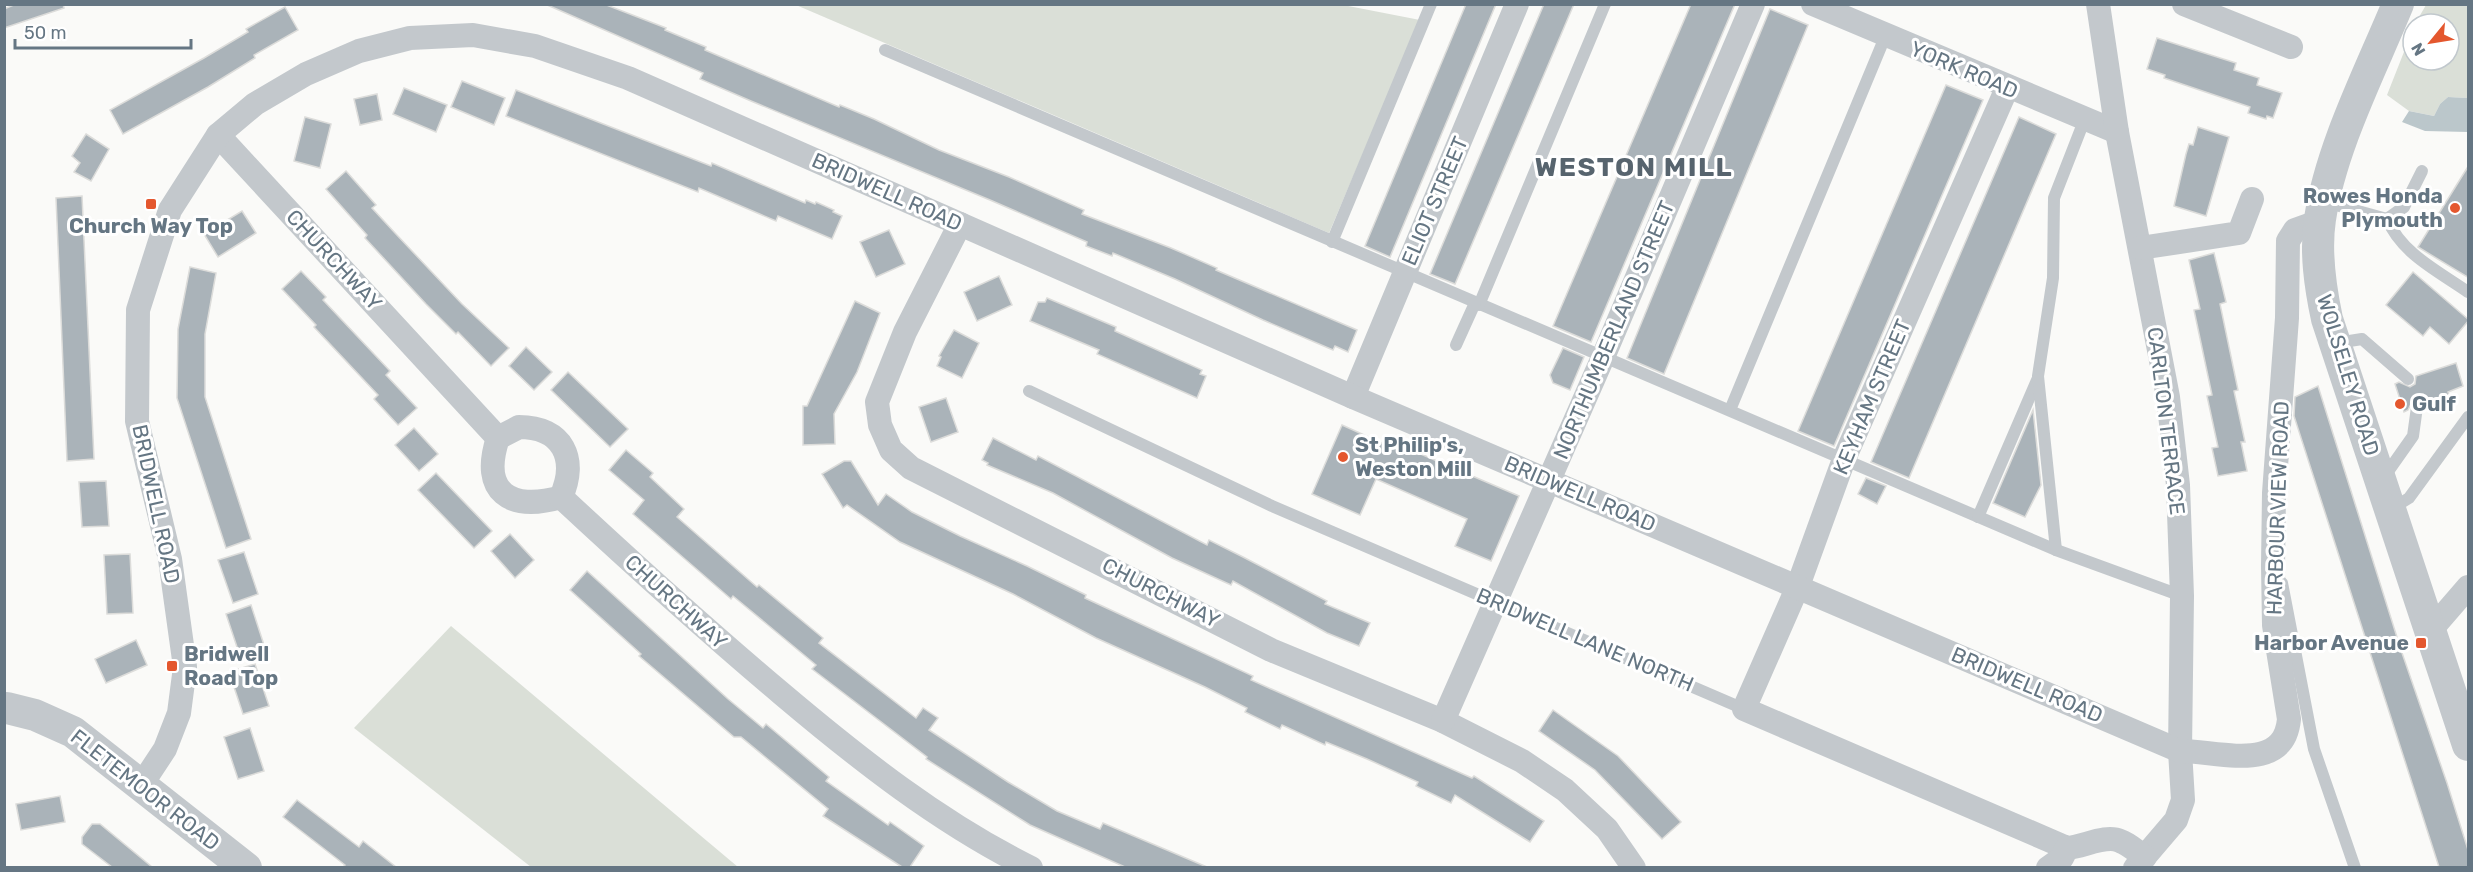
<svg xmlns="http://www.w3.org/2000/svg" width="2473" height="872" font-family="Rubik,sans-serif">
<style>
.green{fill:#dadfd7}
.water{fill:#bbc7cb}
.building{fill:#aab3b9;stroke:#dcdcda;stroke-width:1.5}
.lines{fill:none;stroke-linecap:round;stroke-linejoin:round}
.service{stroke:#c3c8cc;stroke-width:12}
.minor{stroke:#c3c8cc;stroke-width:24}
.tertiary{stroke:#c3c8cc;stroke-width:32}
.poi-dot{fill:#e4572e;stroke:#fff;stroke-width:2}
.labels{text-anchor:middle;stroke-width:6;stroke-linejoin:round;paint-order:stroke}
.street-label{font-size:21px;fill:#657683;stroke:#fff}
.poi-label{font-size:21px;font-weight:bold;fill:#657683;stroke:#fff;text-anchor:start}
.district-label{font-size:27px;font-weight:bold;letter-spacing:1.5px;fill:#57646e;stroke:#fff}
</style>
<rect width="100%" height="100%" fill="#fafaf8"/>
<!-- green -->
<g class="green">
<polygon points="1338,4 1420,20 1329,233 796,5"/>
<polygon points="2426,5 2468,5 2468,98 2448,97 2440,104 2434,116 2409,111 2387,95 2413,29 2413,60 2449,60 2449,24 2415,24"/>
<polygon points="451,626 738,867 531,867 354,728"/>
</g>
<!-- water -->
<polygon class="water" points="2448,97 2468,98 2468,132 2425,131 2402,122 2409,111 2434,116 2440,104"/>
<!-- building -->
<g class="building">
<polygon points="16,4 63,4 64,8 4,28 4,9"/>
<polygon points="545,4 604,4 666,28 665,30 706,47 705,50 839,107 840,105 874,119 939,150 1009,177 1084,210 1082,214 1171,248 1217,268 1216,270 1357,330 1348,352 1335,346 1333,350 1263,320 1175,279 1113,253 1112,256 1086,246 1087,242 990,200 751,101 700,79 703,73"/>
<polygon points="1466,4 1496,4 1390,257 1365,246"/>
<polygon points="1544,4 1574,4 1455,284 1430,274"/>
<polygon points="1691,4 1735,4 1591,342 1553,326"/>
<polygon points="285,7 298,30 254,55 255,58 208,87 123,134 110,110 204,58 248,32 246,29"/>
<polygon points="1770,9 1808,25 1664,374 1627,358"/>
<polygon points="2157,38 2236,63 2234,70 2259,78 2257,85 2282,93 2273,118 2267,116 2266,119 2248,113 2250,107 2164,78 2165,75 2147,69"/>
<polygon points="462,81 505,98 494,125 451,107"/>
<polygon points="1946,85 1983,100 1834,446 1798,431"/>
<polygon points="404,88 447,105 436,132 393,114"/>
<polygon points="516,90 711,166 712,163 805,203 806,200 815,204 816,202 834,210 833,212 842,216 832,239 778,216 776,221 699,188 698,192 506,116"/>
<polygon points="377,94 382,120 360,125 354,99"/>
<polygon points="305,117 331,124 320,168 294,161"/>
<polygon points="2019,117 2056,134 1909,478 1871,462"/>
<polygon points="2198,127 2229,137 2206,216 2174,206 2186,154 2189,144 2193,145"/>
<polygon points="86,134 109,149 91,181 74,172 80,163 72,156"/>
<polygon points="2469,165 2469,278 2418,247"/>
<polygon points="346,171 376,205 372,208 395,233 462,304 509,348 491,366 458,332 456,334 426,304 365,238 367,235 326,189"/>
<polygon points="82,196 94,459 67,461 56,198"/>
<polygon points="242,211 256,233 218,257 204,234"/>
<polygon points="889,230 905,264 876,277 860,242"/>
<polygon points="2214,253 2226,302 2220,304 2238,390 2234,391 2245,442 2241,442 2247,471 2218,476 2212,448 2218,447 2207,396 2212,395 2194,310 2200,309 2189,260"/>
<polygon points="190,267 216,273 205,334 205,397 251,539 226,548 177,398 178,329"/>
<polygon points="301,271 326,297 323,300 390,371 386,375 417,408 398,425 374,399 378,395 314,327 316,325 282,289"/>
<polygon points="2413,272 2469,320 2449,344 2430,327 2423,336 2386,305"/>
<polygon points="999,276 1012,305 977,321 964,292"/>
<polygon points="1047,298 1116,327 1115,331 1202,370 1200,374 1206,376 1197,398 1097,354 1099,350 1030,321 1038,302 1045,302"/>
<polygon points="855,301 880,313 857,372 834,414 835,444 803,445 803,406 807,406"/>
<polygon points="954,330 979,343 962,378 937,366 941,357 939,356"/>
<polygon points="526,347 552,372 534,390 509,366"/>
<polygon points="1563,348 1584,357 1570,390 1553,383 1550,375"/>
<polygon points="2456,363 2463,386 2448,392 2449,396 2425,404 2422,400 2413,400 2408,410 2404,412 2395,384 2399,382 2410,387 2415,384 2416,376"/>
<polygon points="568,372 628,429 610,447 551,390"/>
<polygon points="2318,386 2401,650 2447,783 2469,853 2469,867 2439,867 2294,416 2295,397"/>
<polygon points="946,398 958,432 931,442 919,407"/>
<polygon points="2033,410 2041,485 2025,517 1993,503"/>
<polygon points="1342,425 1393,448 1395,443 1519,496 1491,561 1455,546 1467,519 1376,479 1360,515 1312,494"/>
<polygon points="414,428 438,454 419,471 395,445"/>
<polygon points="993,438 1036,460 1038,456 1207,545 1209,540 1243,557 1327,601 1325,604 1370,623 1359,646 1327,633 1233,581 1231,585 1172,558 1053,493 987,465 988,463 982,460"/>
<polygon points="626,450 653,473 650,477 684,509 677,517 757,587 759,585 823,638 819,643 916,718 923,708 938,718 929,730 1008,782 1057,811 1100,829 1103,823 1207,867 1125,867 1030,825 926,759 927,757 812,669 816,665 733,596 731,599 633,514 644,500 609,470"/>
<polygon points="844,461 851,461 878,505 886,494 912,512 960,536 1027,566 1086,595 1085,598 1253,676 1251,680 1472,778 1474,776 1544,821 1530,842 1455,795 1451,803 1416,786 1418,782 1367,759 1326,742 1325,745 1282,725 1280,729 1245,712 1247,708 1205,687 1096,638 1013,594 900,542 847,505 843,508 822,474"/>
<polygon points="436,473 492,531 474,548 418,490"/>
<polygon points="1866,478 1886,486 1877,504 1858,494"/>
<polygon points="106,481 109,526 82,527 79,482"/>
<polygon points="510,534 534,560 515,578 491,551"/>
<polygon points="244,552 258,594 233,603 218,560"/>
<polygon points="130,554 133,613 107,614 104,555"/>
<polygon points="587,571 728,699 763,728 766,724 829,777 826,781 888,825 890,822 924,846 910,867 902,867 823,816 828,809 741,737 734,737 639,656 641,654 570,590"/>
<polygon points="251,605 265,648 240,656 226,614"/>
<polygon points="136,640 147,665 106,683 95,659"/>
<polygon points="255,664 269,706 243,714 229,672"/>
<polygon points="1553,710 1618,756 1681,822 1662,839 1595,770 1539,731"/>
<polygon points="250,728 264,771 238,779 224,737"/>
<polygon points="60,796 65,822 21,830 16,804"/>
<polygon points="297,800 359,847 363,841 396,867 343,867 345,865 283,817"/>
<polygon points="92,824 100,824 152,867 112,867 82,844 82,837"/>
</g>
<g class="lines">
<!-- service -->
<g class="service">
<polyline points="885,50 2056,550 2182,596"/>
<path d="M 2325,202 L 2387,219 C 2402,254 2438,271 2468,292"/>
<polyline points="2387,219 2404,207 2422,171"/>
<polyline points="1332,242 1431,4"/>
<polyline points="1479,305 1605,4"/>
<polyline points="2337,343 2362,339 2408,379"/>
<polyline points="1456,345 1475,303"/>
<polyline points="1029,391 1272,506 1744,709"/>
<polyline points="1730,410 1885,37"/>
<polyline points="2382,480 2413,436 2417,407"/>
<polyline points="2391,509 2409,498 2468,417"/>
<polyline points="1978,517 2037,380"/>
<polyline points="2056,550 2038,376 2053,278 2054,198 2084,121"/>
<polyline points="2282,583 2314,749 2355,868"/>
</g>
<!-- minor -->
<g class="minor">
<polyline points="1813,4 2117,132"/>
<polyline points="2098,4 2117,132 2168,397 2178,485 2182,596 2180,751 2183,800 2176,820 2135,868"/>
<polyline points="2184,4 2291,47"/>
<path d="M 2007,88 L 1844,459 L 1798,586 L 1744,709 L 2067,848 C 2083,847 2106,834 2120,841 C 2129,844 2137,852 2145,857"/>
<polyline points="218,135 498,438"/>
<polyline points="960,224 905,332 877,402 880,425 891,450 911,468 1271,650 1443,721 1522,761 1565,790 1607,829 1634,868"/>
<polyline points="2140,248 2239,233 2252,199"/>
<polyline points="1353,397 1517,4"/>
<path d="M 519,427 C 563,427 578,459 561,497 C 510,512 480,492 498,438 Z"/>
<path d="M 561,497 C 633,564 706,630 782,694 C 859,759 940,823 1031,868"/>
<polyline points="2430,631 2468,587"/>
<polyline points="1443,721 1604,355 1753,4"/>
<path d="M 142,784 L 165,749 L 179,713 L 185,667 L 170,559 L 137,421 L 138,310 L 170,210 L 218,135 L 255,104 L 306,74 L 359,51 L 410,38 L 473,35 L 535,46 L 628,78 L 1353,397 L 2180,751 C 2219,751 2284,774 2289,719 L 2274,625 L 2273,566 L 2274,493 L 2287,318 L 2288,241 L 2295,230 L 2320,221"/>
<polyline points="2048,868 2062,858 2067,848"/>
</g>
<!-- tertiary -->
<g class="tertiary">
<path d="M 2398,4 C 2370,72 2331,147 2320,219 C 2315,252 2320,286 2327,319 L 2468,745"/>
<polyline points="7,708 35,715 73,732 246,868"/>
</g>
</g>
<!-- markers -->
<g class="poi-dot">
<rect x="145" y="198" width="12" height="12" rx="3"/>
<circle cx="2455" cy="208" r="6"/>
<circle cx="2400" cy="404" r="6"/>
<circle cx="1343" cy="457" r="6"/>
<rect x="2415" y="637" width="12" height="12" rx="3"/>
<rect x="166" y="660" width="12" height="12" rx="3"/>
</g>
<g class="labels">
<!-- street labels -->
<g class="street-label">
<text transform="translate(1964 70) rotate(23)" y="7">YORK ROAD</text>
<text transform="translate(887 192) rotate(24)" y="7">BRIDWELL ROAD</text>
<text transform="translate(1435 201) rotate(-67)" y="7">ELIOT STREET</text>
<text transform="translate(334 260) rotate(47)" y="7">CHURCHWAY</text>
<text transform="translate(1614 330) rotate(-67)" y="7">NORTHUMBERLAND STREET</text>
<text transform="translate(2348 375) rotate(73)" y="7">WOLSELEY ROAD</text>
<text transform="translate(1872 397) rotate(-67)" y="7">KEYHAM STREET</text>
<text transform="translate(2166 421) rotate(83)" y="7">CARLTON TERRACE</text>
<text transform="translate(1580 494) rotate(23)" y="7">BRIDWELL ROAD</text>
<text transform="translate(156 504) rotate(78)" y="7">BRIDWELL ROAD</text>
<text transform="translate(2278 508) rotate(-88)" y="7">HARBOUR VIEW ROAD</text>
<text transform="translate(1161 593) rotate(27)" y="7">CHURCHWAY</text>
<text transform="translate(676 602) rotate(42)" y="7">CHURCHWAY</text>
<text transform="translate(1585 640) rotate(23)" y="7">BRIDWELL LANE NORTH</text>
<text transform="translate(2027 685) rotate(23)" y="7">BRIDWELL ROAD</text>
<text transform="translate(145 790) rotate(38)" y="7">FLETEMOOR ROAD</text>
</g>
<!-- poi labels -->
<g class="poi-label">
<text x="2443" y="203" text-anchor="end">Rowes Honda<tspan x="2443" dy="24">Plymouth</tspan></text>
<text x="151" y="233" text-anchor="middle">Church Way Top</text>
<text x="2412" y="411">Gulf</text>
<text x="1355" y="452">St Philip's,<tspan x="1355" dy="24">Weston Mill</tspan></text>
<text x="2409" y="650" text-anchor="end">Harbor Avenue</text>
<text x="184" y="661">Bridwell<tspan x="184" dy="24">Road Top</tspan></text>
</g>
<!-- district labels -->
<g class="district-label">
<text x="1634" y="176">WESTON MILL</text>
</g>
</g>
<!-- border -->
<rect width="2473" height="872" fill="none" stroke="#657683" stroke-width="12"/>
<!-- north arrow -->
<g transform="translate(2431 42) rotate(240)"><circle r="28" fill="#ffffff" stroke="#c1c8cd" stroke-width="1.5"/>
<path d="M0-4.5L10 22L0 15L-10 22Z" fill="#e4572e"/>
<text y="-9" font-size="16" font-weight="bold" text-anchor="middle" fill="#657683">N</text>
</g>
<!-- scale -->
<path d="M15 39v9h176v-9" fill="none" stroke="#657683" stroke-width="3"/>
<text x="24" y="39" font-size="18" fill="#657683" stroke="#ffffff" stroke-width="4.5" paint-order="stroke">50 m</text>
</svg>
